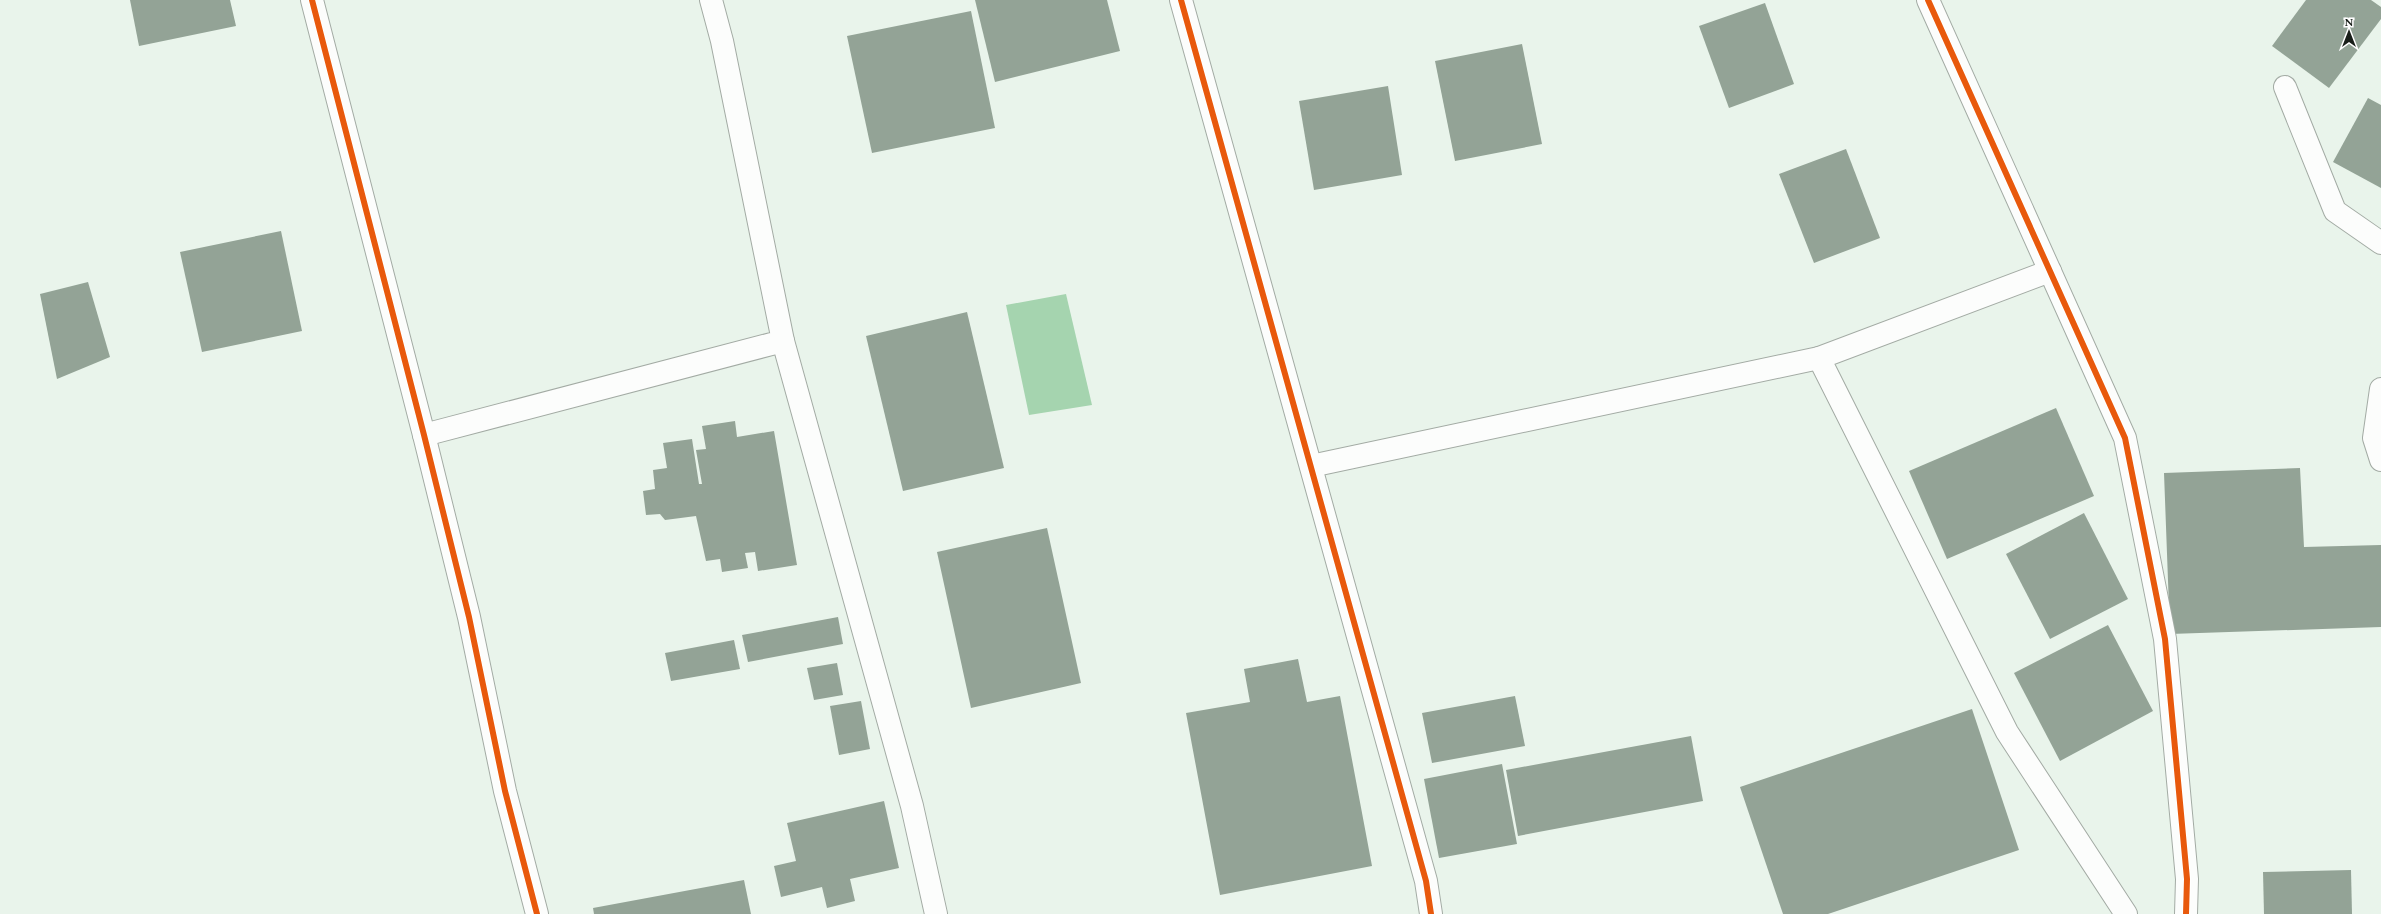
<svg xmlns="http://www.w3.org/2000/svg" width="2381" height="914" font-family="Spectral,serif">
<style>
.water{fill:#a5d4af}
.building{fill:#93a396}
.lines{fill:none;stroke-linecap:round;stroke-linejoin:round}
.minor-casing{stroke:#a3aba4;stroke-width:24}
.minor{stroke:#fcfdfc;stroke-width:22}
.cycleway-casing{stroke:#fff;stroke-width:8}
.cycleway{stroke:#e8590c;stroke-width:6}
</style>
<rect width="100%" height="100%" fill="#e9f4eb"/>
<!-- water -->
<polygon class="water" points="1066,294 1092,405 1029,415 1006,305"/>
<!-- building -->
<g class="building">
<polygon points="130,0 230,0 236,26 139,46"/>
<polygon points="975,0 1107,0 1120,51 995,82"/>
<polygon points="2306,0 2371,0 2381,7 2381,19 2329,88 2272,46"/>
<polygon points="1765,3 1794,84 1729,108 1699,26"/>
<polygon points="971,11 995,128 872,153 847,36"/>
<polygon points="1522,44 1542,144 1455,161 1435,61"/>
<polygon points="1388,86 1402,175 1314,190 1299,101"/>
<polygon points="2368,98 2381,105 2381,188 2333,162"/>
<polygon points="1846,149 1880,238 1814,263 1779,174"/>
<polygon points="281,231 302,331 202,352 180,252"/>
<polygon points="88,282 110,357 57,379 40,294"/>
<polygon points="967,312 1004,468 903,491 866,336"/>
<polygon points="2056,408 2094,496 1947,559 1909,471"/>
<polygon points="735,421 737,437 774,431 797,565 758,571 755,552 745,553 748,568 722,572 720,559 706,561 696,516 665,520 660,514 646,515 643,491 655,489 653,470 667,468 663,443 692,439 699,484 702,484 696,450 706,449 702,426"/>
<polygon points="2300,468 2304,547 2381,545 2381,627 2170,634 2164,473"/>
<polygon points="2084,513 2128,599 2050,639 2006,554"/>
<polygon points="1047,528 1081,683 971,708 937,552"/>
<polygon points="838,617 843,644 748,662 742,635"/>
<polygon points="2108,625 2153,711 2060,761 2014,673"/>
<polygon points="734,640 740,669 671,681 665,653"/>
<polygon points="1298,659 1307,702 1340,696 1372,866 1220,895 1186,713 1250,702 1244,669"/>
<polygon points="837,663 843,695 814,700 807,668"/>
<polygon points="1515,696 1525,746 1432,763 1422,713"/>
<polygon points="861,701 870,749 839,755 830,706"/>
<polygon points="1972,709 2019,850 1828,914 1783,914 1740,787"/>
<polygon points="1691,736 1703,801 1518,836 1506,770"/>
<polygon points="1502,764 1517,844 1439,858 1424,779"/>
<polygon points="884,801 899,868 850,879 855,901 827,908 822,887 781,897 774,866 796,861 787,823"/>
<polygon points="2351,870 2352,914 2264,914 2263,872"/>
<polygon points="744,880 751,914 594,914 593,908"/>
</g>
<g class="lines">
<defs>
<g id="minor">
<polyline points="312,0 424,435 469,617 505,791 537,914"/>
<polyline points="1181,0 1426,881 1431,914"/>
<polyline points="1928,0 2125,438 2165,639 2187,879 2186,914"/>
<polyline points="2285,87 2335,211 2381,243"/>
<polyline points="2050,271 1819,358 2007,732 2126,914"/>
<polyline points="783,341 912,806 936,914"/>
<polyline points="2381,389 2374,438 2381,460"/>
<polyline points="424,435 783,341 722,41 711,0"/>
<polyline points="1311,466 1819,358"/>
</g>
</defs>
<!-- minor casing -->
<use href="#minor" class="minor-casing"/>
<!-- minor -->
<use href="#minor" class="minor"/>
<defs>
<g id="cycleway">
<polyline points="312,0 424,435 469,617 505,791 537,914"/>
<polyline points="1181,0 1426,881 1431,914"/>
<polyline points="1928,0 2125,438 2165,639 2187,879 2186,914"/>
</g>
</defs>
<!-- cycleway casing -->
<use href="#cycleway" class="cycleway-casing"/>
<!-- cycleway -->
<use href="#cycleway" class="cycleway"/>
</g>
<!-- north arrow -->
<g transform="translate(2349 32)" stroke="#ffffff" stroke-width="3" paint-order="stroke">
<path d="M0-3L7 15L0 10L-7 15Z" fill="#181e19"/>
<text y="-6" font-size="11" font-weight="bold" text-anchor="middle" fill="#181e19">N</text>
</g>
</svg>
